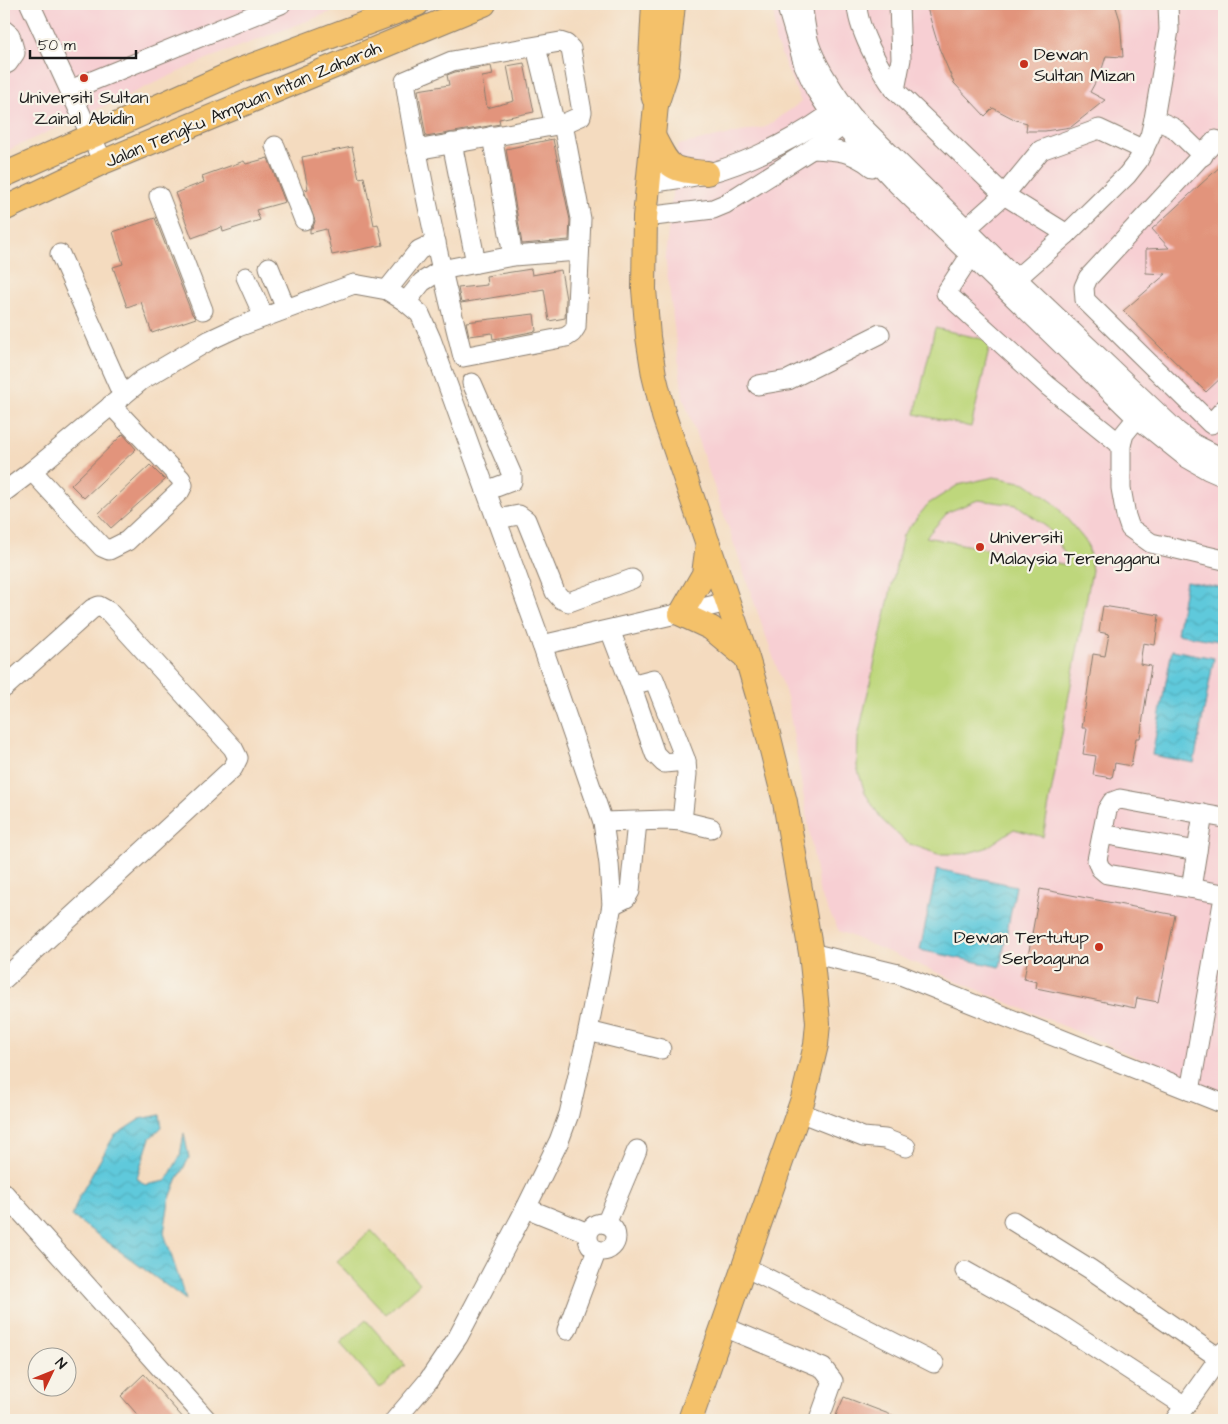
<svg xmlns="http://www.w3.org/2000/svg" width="1228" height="1424" font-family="'Architects Daughter',sans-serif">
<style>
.built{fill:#f7cfd3}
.garden{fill:#bed77b;stroke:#6d7a4c;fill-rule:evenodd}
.water{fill:url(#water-waves);stroke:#3e727c}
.building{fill:#e2947c}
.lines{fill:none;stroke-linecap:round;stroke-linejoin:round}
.minor-casing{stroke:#887c6e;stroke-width:21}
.major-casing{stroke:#887c6e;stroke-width:26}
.minor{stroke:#fff;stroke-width:19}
.major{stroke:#f4c16b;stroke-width:24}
.poi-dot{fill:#c8321e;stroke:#f7f3e8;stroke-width:2}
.labels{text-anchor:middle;stroke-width:4.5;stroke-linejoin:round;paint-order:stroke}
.poi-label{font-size:18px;fill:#1c1c1c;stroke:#f7f3e8;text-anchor:start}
.street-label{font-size:18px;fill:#1c1c1c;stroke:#f7f3e8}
</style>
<defs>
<pattern id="water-waves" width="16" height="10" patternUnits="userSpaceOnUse" patternTransform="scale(1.25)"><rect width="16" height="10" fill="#5fc9db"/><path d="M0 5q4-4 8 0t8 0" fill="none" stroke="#52acbb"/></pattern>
</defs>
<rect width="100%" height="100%" fill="#f7f3e8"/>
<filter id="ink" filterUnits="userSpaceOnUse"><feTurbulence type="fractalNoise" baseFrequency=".02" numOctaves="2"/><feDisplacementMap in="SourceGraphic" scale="10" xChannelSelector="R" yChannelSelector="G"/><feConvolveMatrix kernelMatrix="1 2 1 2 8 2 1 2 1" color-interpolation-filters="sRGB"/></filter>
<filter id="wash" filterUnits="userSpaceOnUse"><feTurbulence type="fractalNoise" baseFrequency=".0096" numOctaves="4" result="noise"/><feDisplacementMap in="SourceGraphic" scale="20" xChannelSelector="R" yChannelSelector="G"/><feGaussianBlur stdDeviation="1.12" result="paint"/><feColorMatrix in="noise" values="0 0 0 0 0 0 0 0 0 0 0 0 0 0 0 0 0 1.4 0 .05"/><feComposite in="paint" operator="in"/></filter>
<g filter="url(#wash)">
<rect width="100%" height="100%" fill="#f4dbbf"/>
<!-- built -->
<g class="built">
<polygon points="4,4 352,4 207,59 4,152"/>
<polygon points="774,4 1224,4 1224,1094 839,931 820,895 787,697 683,397 665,256 678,145 766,127 801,102 775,40"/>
</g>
<!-- garden -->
<g class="garden">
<polygon points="935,328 991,341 971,427 915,414"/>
<path d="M 994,477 L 1026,483 L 1054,503 L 1088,544 L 1092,570 L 1043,837 L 1014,829 L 986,848 L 964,854 L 938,854 L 907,843 L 882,820 L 865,793 L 857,767 L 858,737 L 903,535 L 928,504 L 958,485 ZM 978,500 L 1017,505 L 1048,528 L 1065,554 L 1067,565 L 926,537 L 948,512 Z"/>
<polygon points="371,1230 420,1283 386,1314 337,1262"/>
<polygon points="366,1320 405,1365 380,1388 340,1343"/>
</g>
<!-- water -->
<g class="water">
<polygon points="1186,581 1224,588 1224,609 1219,641 1177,634"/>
<polygon points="1172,650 1214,658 1194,763 1152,755"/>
<polygon points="937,869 1016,886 1000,967 920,950"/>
<polygon points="160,1115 162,1127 150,1138 137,1178 145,1185 166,1181 180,1156 184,1133 189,1158 177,1180 169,1201 164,1233 186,1300 72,1216 79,1197 114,1136 140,1119"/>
</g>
<g id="blocks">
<!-- building -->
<g class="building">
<polygon points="944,4 1115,4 1120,20 1123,57 1106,56 1101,72 1090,92 1105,100 1071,127 1045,131 1026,131 1027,123 1016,120 993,108 985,116 954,83 939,48 927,8"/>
<polygon points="524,63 534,112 499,119 500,124 426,137 418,90 449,85 447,75 455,72 491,66 493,75 482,77 487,108 514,101 507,66"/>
<polygon points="553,139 570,220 569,240 522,244 506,149"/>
<polygon points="352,147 359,178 364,177 374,225 378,224 383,245 332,255 326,229 310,233 310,229 313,227 315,221 304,190 308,189 302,157"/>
<polygon points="268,158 285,202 256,210 260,220 223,232 222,227 192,238 175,193 204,182 202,176 244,161 246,164"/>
<polygon points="1224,163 1224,375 1206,392 1123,311 1166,274 1146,273 1146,249 1169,248 1152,229"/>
<polygon points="155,218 192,314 196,318 152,333 141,302 127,307 113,267 123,264 113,232"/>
<polygon points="531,269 532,275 561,270 566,299 565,318 549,321 544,289 461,303 458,288 487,285 486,276"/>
<polygon points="534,314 536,331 505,337 493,339 492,333 469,336 466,322"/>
<polygon points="123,434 136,449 84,498 71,485"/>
<polygon points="150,465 165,480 111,528 98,514"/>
<polygon points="1103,606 1159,615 1155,645 1143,643 1140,664 1151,666 1140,738 1136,738 1131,766 1115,763 1112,778 1093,775 1096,756 1083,754 1087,728 1082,728 1093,654 1105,656 1109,634 1099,632"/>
<polygon points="1040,889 1175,915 1158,1002 1137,998 1135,1008 1036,988 1037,982 1024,979"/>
<polygon points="144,1374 185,1420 142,1420 121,1396"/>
<polygon points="844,1397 902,1419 902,1420 834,1420"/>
</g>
</g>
</g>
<g filter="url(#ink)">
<use href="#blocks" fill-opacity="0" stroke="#887c6e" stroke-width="1"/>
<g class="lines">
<defs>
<g id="minor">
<polyline points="30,4 103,162"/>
<polyline points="786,4 804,65 815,89 831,114 843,126 898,185 1137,418 1187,458 1208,470 1224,477"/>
<path d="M 802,4 C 804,15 805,27 808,39 C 813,61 838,99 853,117 L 1017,279 L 1177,431 L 1194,444 L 1224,459"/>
<path d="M 857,4 C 857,28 880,70 895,90 L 1004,195 L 1067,234"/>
<polyline points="4,30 10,35 15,53 8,63 4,65"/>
<path d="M 560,42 L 566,44 L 571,49 L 582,112 L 581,116 L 563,124 L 581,219 L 576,327 L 572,333 L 566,337 L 463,357 C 440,266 419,174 405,81 L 452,61 Z"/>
<polyline points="536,47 555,125"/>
<polyline points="70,90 281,4"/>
<polyline points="895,90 901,59 899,4"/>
<polyline points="1154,119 1174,128 1203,156"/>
<polyline points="492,136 513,256"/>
<polyline points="1216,140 1088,278 1084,287 1085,300 1211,424 1224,409"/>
<polyline points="452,143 476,263"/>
<polyline points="275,146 304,220"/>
<path d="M 812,149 C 837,150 852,151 872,167"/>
<polyline points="416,150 563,124"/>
<path d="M 648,183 C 668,180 689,178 709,173 C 753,161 806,134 842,105"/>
<polyline points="159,196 203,310"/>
<polyline points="645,217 713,209 725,204 812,149 852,118"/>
<polyline points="966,229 1004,195 1041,150 1099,129 1144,150"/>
<polyline points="60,254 123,396"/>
<polyline points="970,256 946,293 1048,386 1121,445"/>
<polyline points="269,267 286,309"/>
<polyline points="246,277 264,317"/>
<polyline points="1008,286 1067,234 1127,175 1138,161 1150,136 1154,119 1169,30 1168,4"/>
<polyline points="387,290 419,250 436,242"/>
<polyline points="406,302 422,282 441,270 513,256 578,251"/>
<polyline points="472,383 512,475 512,481 486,491"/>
<polyline points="758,385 788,380 880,334"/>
<polyline points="1137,418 1124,434 1121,445 1121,488 1126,516 1130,528 1151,543 1224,560"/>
<polyline points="32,471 102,547 109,550 127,541 180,491 183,485 181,479 111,405"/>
<polyline points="4,492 32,471 142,380 210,340 238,327 354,284 387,290 406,302 420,314 431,339 542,645 603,822 609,864 612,905 588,1031 569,1114 559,1141 526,1208 458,1337 428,1381 395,1420"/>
<polyline points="497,519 519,515 526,520 555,592 561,599 569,602 632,579"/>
<polyline points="610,630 631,685 654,679 686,761 687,774 682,821"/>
<polyline points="542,645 728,602"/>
<polyline points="631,685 655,754 664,763 686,761"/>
<polyline points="4,688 92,609 99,606 108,611 233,748 238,758 233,768 4,979"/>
<polyline points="1224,818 1120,799 1112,802 1107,810 1097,860 1100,868 1107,874 1224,894"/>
<polyline points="603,822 667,820 682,821 711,828"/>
<polyline points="1102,834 1197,851"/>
<polyline points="1191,888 1203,814"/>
<polyline points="612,905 626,898 630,891 637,822"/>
<polyline points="811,953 898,974 1224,1104"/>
<polyline points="588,1031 661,1049"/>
<polyline points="1190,1091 1224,897"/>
<polyline points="799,1112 863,1137 885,1139 906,1147"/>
<polyline points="4,1193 207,1420"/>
<polyline points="526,1208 588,1233"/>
<polyline points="1013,1221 1090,1269 1219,1358"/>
<circle cx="602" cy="1237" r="14"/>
<polyline points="606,1224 637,1150"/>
<polyline points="745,1267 934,1363"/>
<polyline points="965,1271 1056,1322 1185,1406"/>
<polyline points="724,1327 823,1368 833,1381 819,1420"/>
<polyline points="567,1330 597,1250"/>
<polyline points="1175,1420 1224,1351"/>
</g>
<g id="major">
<polyline points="673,4 666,74 656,105 645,217 644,289 648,337 654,375 664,416 747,658 761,706 785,802 811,953 816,1000 818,1023 816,1045 803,1099 690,1420"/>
<polyline points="654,98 650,78 654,4"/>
<path d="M 653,136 C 670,169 669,170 707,173"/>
<polyline points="4,175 238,71 417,4"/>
<polyline points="4,209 103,162 484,4"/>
<polyline points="708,544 704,574 681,614 711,628 746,657"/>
</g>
</defs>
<!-- minor casing -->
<use href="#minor" class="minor-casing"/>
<!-- major casing -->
<use href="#major" class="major-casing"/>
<!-- minor -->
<use href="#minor" class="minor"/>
<!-- major -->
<use href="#major" class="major"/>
</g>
</g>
<!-- markers -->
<g class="poi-dot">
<circle cx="1024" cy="64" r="5"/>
<circle cx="84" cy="78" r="5"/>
<circle cx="980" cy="547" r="5"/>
<circle cx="1099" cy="947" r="5"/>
</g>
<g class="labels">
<!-- poi labels -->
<g class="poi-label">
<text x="1034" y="60">Dewan<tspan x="1034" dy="21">Sultan Mizan</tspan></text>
<text x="84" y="103" text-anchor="middle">Universiti Sultan<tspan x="84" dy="21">Zainal Abidin</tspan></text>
<text x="990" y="543">Universiti<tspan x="990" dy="21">Malaysia Terengganu</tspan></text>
<text x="1089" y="943" text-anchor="end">Dewan Tertutup<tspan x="1089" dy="21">Serbaguna</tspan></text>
</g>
<!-- street labels -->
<g class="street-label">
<text transform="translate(243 104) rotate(-23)" y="6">Jalan Tengku Ampuan Intan Zaharah</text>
</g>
</g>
<!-- margin -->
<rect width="1228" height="1424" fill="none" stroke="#f7f3e8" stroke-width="20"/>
<!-- north arrow -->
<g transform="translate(52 1372) rotate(47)"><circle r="24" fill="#f7f3e8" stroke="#9f9d96"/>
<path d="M0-4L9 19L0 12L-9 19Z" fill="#c8321e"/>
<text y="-8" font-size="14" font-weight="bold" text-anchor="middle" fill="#1c1c1c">N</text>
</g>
<!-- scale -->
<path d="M30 50v8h106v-8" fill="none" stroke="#1c1c1c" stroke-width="2.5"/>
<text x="38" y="50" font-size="15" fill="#1c1c1c" stroke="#f7f3e8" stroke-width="4" paint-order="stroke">50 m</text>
</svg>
